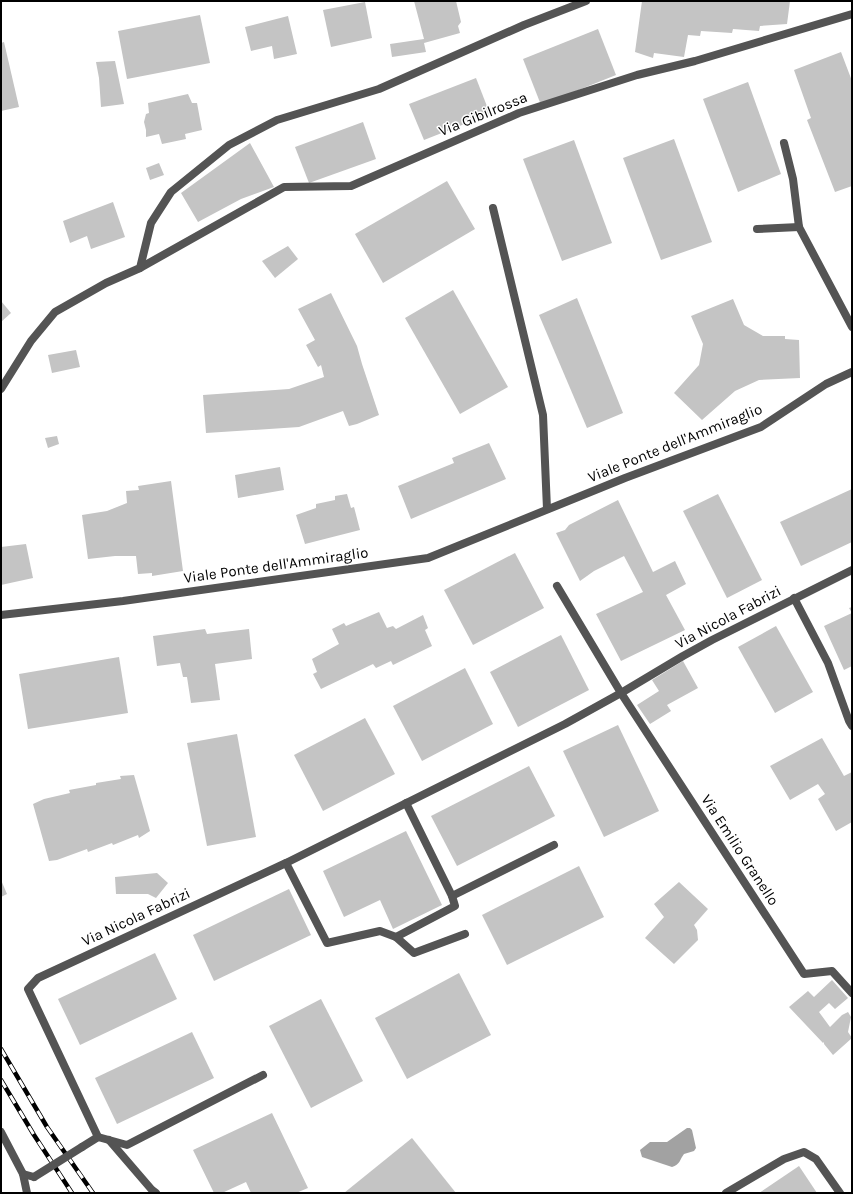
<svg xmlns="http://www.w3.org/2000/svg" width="853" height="1194" font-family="Karla,sans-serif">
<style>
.water{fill:#a2a2a2}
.building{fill:#c4c4c4}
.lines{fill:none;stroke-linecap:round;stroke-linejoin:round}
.service{stroke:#545454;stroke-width:8}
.pedestrian{stroke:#545454;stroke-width:8}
.minor{stroke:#545454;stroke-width:8}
.rail-casing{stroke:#000;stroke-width:4.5}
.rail{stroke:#fff;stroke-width:3;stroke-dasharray:9;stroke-linecap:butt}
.minor-bridge{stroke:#545454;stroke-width:8}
.labels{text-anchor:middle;stroke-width:3;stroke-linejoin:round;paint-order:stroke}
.street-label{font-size:15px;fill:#000;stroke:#fff}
</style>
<rect width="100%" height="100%" fill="#fff"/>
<!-- water -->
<path class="water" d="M 687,1128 L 690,1128 L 692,1130 L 696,1148 L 694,1151 L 684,1154 C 680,1159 680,1165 672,1167 L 642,1157 L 640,1150 L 650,1142 L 667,1142 Z"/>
<!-- building -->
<g class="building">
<polygon points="414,1 456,1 461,22 458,26 460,33 424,43 426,52 392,57 390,44 424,39"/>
<polygon points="642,1 790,1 787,24 760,26 759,31 733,29 732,33 701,31 700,36 688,35 684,57 654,53 653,58 635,52"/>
<polygon points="365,2 372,38 331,47 323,10"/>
<polygon points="200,15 210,63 127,79 118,31"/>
<polygon points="288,16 297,54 274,59 272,46 251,51 245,27"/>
<polygon points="598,29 616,75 541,105 523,59"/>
<polygon points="4,42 19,107 1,111 1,43"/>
<polygon points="841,52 852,81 852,186 835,192 807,120 811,118 794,70"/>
<polygon points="115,61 124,104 101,107 99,78 96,62"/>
<polygon points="476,78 490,114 424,140 409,104"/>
<polygon points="748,82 781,174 738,192 703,99"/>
<polygon points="188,94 192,103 197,103 202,130 185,134 186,139 162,144 159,134 146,137 146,130 144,122 146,114 149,113 148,103"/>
<polygon points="363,122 376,159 309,183 295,147"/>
<polygon points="674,139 712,242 661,260 623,158"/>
<polygon points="574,140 612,243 562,261 523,159"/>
<polygon points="250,143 274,187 241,199 198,222 181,193"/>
<polygon points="159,163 164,175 150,180 146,168"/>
<polygon points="447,181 475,229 383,283 355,234"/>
<polygon points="113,202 125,237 91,249 87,236 70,243 63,221"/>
<polygon points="288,246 298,259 275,278 262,261"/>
<polygon points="453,290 508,387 460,414 405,318"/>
<polygon points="331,293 357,346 362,364 379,415 357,424 349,426 343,411 299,427 206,433 203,395 289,389 324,377 321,365 318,367 306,345 315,340 298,309"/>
<polygon points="577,298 623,413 587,428 539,315"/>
<polygon points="733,299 744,325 763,336 785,336 785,339 799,340 800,378 759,380 735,391 702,420 674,393 699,365 703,344 691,316"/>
<polygon points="1,301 11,313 1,322"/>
<polygon points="76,350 80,367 52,373 48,355"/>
<polygon points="57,436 59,444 48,448 45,438"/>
<polygon points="489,443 506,479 411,519 398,486 454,463 452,458"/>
<polygon points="280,467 284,490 238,498 235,475"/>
<polygon points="171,481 183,571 152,576 152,573 138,574 136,556 115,556 88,559 82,515 107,511 127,503 126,491 139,490 138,486"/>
<polygon points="852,489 852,542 801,566 780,522"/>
<polygon points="347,494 351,508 354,507 360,530 305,544 296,515 316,508 316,504 335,500 335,496"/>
<polygon points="718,494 762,580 727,598 683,511"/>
<polygon points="618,500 653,572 675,561 686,584 666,595 685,630 621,661 596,614 643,592 624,556 594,571 580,581 556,533 565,530 569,525"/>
<polygon points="26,544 33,578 1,585 1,547"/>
<polygon points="515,553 544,608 473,645 444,590"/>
<polygon points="852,607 852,666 844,670 824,626 852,613 849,608"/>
<polygon points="379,612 387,628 393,626 396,629 423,615 428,628 425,630 432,646 393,665 391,661 376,668 373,664 321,689 313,674 317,672 312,659 339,644 332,629 344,623 346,626"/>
<polygon points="776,626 813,692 775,713 738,647"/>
<polygon points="205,629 207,634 249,629 252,659 215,664 220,700 191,703 187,677 183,677 180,663 157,666 153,636"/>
<polygon points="561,635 589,690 518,727 490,672"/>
<polygon points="119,657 128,713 28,729 19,674"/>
<polygon points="683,661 698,688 667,705 671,711 650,724 637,705 659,691 652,680"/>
<polygon points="465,668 493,724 422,761 393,706"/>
<polygon points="365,718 395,774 323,811 294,755"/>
<polygon points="618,725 659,811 604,837 563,751"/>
<polygon points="237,734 256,837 207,846 187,743"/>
<polygon points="822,738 844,776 852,772 852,822 836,831 818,799 825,794 818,784 790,800 770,766"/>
<polygon points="529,766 555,816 457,866 431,816"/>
<polygon points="134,775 150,831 139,838 138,835 113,845 112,843 88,852 87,849 57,860 49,861 33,804 44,799 70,793 69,790 96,785 96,783 121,779 120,776"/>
<polygon points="406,831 442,905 393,929 380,900 344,917 323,871"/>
<polygon points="579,866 604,917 507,965 482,915"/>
<polygon points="157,873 168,883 156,898 148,894 116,894 115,877"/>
<polygon points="1,880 7,894 1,897"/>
<polygon points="679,882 708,909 694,925 697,930 698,940 674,964 645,938 664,917 654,904"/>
<polygon points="289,889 311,935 214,981 193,935"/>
<polygon points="155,953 177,999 80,1045 58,999"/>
<polygon points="459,973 491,1035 407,1079 375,1018"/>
<polygon points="832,980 848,998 835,1009 829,1003 819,1012 830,1027 842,1015 848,1012 851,1017 848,1032 852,1038 833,1055 824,1044 824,1042 823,1043 789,1007 808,991 814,997"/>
<polygon points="321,999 363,1081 311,1108 269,1026"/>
<polygon points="192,1032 214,1078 117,1124 95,1078"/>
<polygon points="272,1113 308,1188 296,1193 251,1193 246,1182 222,1193 214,1193 193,1150"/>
<polygon points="412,1138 456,1193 344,1193"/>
<polygon points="799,1166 817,1193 759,1193"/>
</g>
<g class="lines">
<!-- service -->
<g class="service">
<polyline points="784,143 793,179 799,227 852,327"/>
<polyline points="757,229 799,227"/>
<polyline points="557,586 621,693"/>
<polyline points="406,803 452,896"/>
<polyline points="23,1174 27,1193"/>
</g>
<!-- pedestrian -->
<polyline class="pedestrian" points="621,693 804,974 832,971 852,993"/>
<!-- minor -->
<g class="minor">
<polyline points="493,208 543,415 547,509"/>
<polyline points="140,268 284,187 351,186 519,113 637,75 695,61 852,14"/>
<polyline points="1,389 31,341 55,312 106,283 140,268 151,223 171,192 229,145 277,120 379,89 524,25 586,1"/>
<polyline points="794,598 828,663 849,721 852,726"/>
<polyline points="1,615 123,601 428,558 625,478 761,427 826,384 852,372"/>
<polyline points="286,863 327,943 380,931 396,937 455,906 452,896 554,845"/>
<polyline points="396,937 414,953 465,934"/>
<polyline points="1,1132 23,1174 34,1177"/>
<polyline points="98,1137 28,989 38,978 286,863 565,724 621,693 683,656 712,640 852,570"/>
<polyline points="109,1140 152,1190 156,1193"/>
<polyline points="82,1147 98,1137 127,1145 263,1075"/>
<polyline points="726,1193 784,1159 804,1152 816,1159 840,1193"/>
</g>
<defs>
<g id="rail">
<polyline points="1,1049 47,1127 93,1193"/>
<polyline points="1,1080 34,1135 72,1193"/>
</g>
</defs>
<!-- rail casing -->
<use href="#rail" class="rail-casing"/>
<!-- rail -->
<use href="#rail" class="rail"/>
<!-- minor-bridge -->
<polyline class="minor-bridge" points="34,1177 82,1147"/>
</g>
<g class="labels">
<!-- street labels -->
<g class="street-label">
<text transform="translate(483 114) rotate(-22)" y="5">Via Gibilrossa</text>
<text transform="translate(675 443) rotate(-22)" y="5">Viale Ponte dell'Ammiraglio</text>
<text transform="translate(276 565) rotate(-8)" y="5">Viale Ponte dell'Ammiraglio</text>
<text transform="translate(728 617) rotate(-28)" y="5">Via Nicola Fabrizi</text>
<text transform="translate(740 850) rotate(57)" y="5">Via Emilio Granello</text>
<text transform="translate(136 917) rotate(-25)" y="5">Via Nicola Fabrizi</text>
</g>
</g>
<!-- border -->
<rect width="853" height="1194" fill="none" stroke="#000000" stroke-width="4"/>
</svg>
